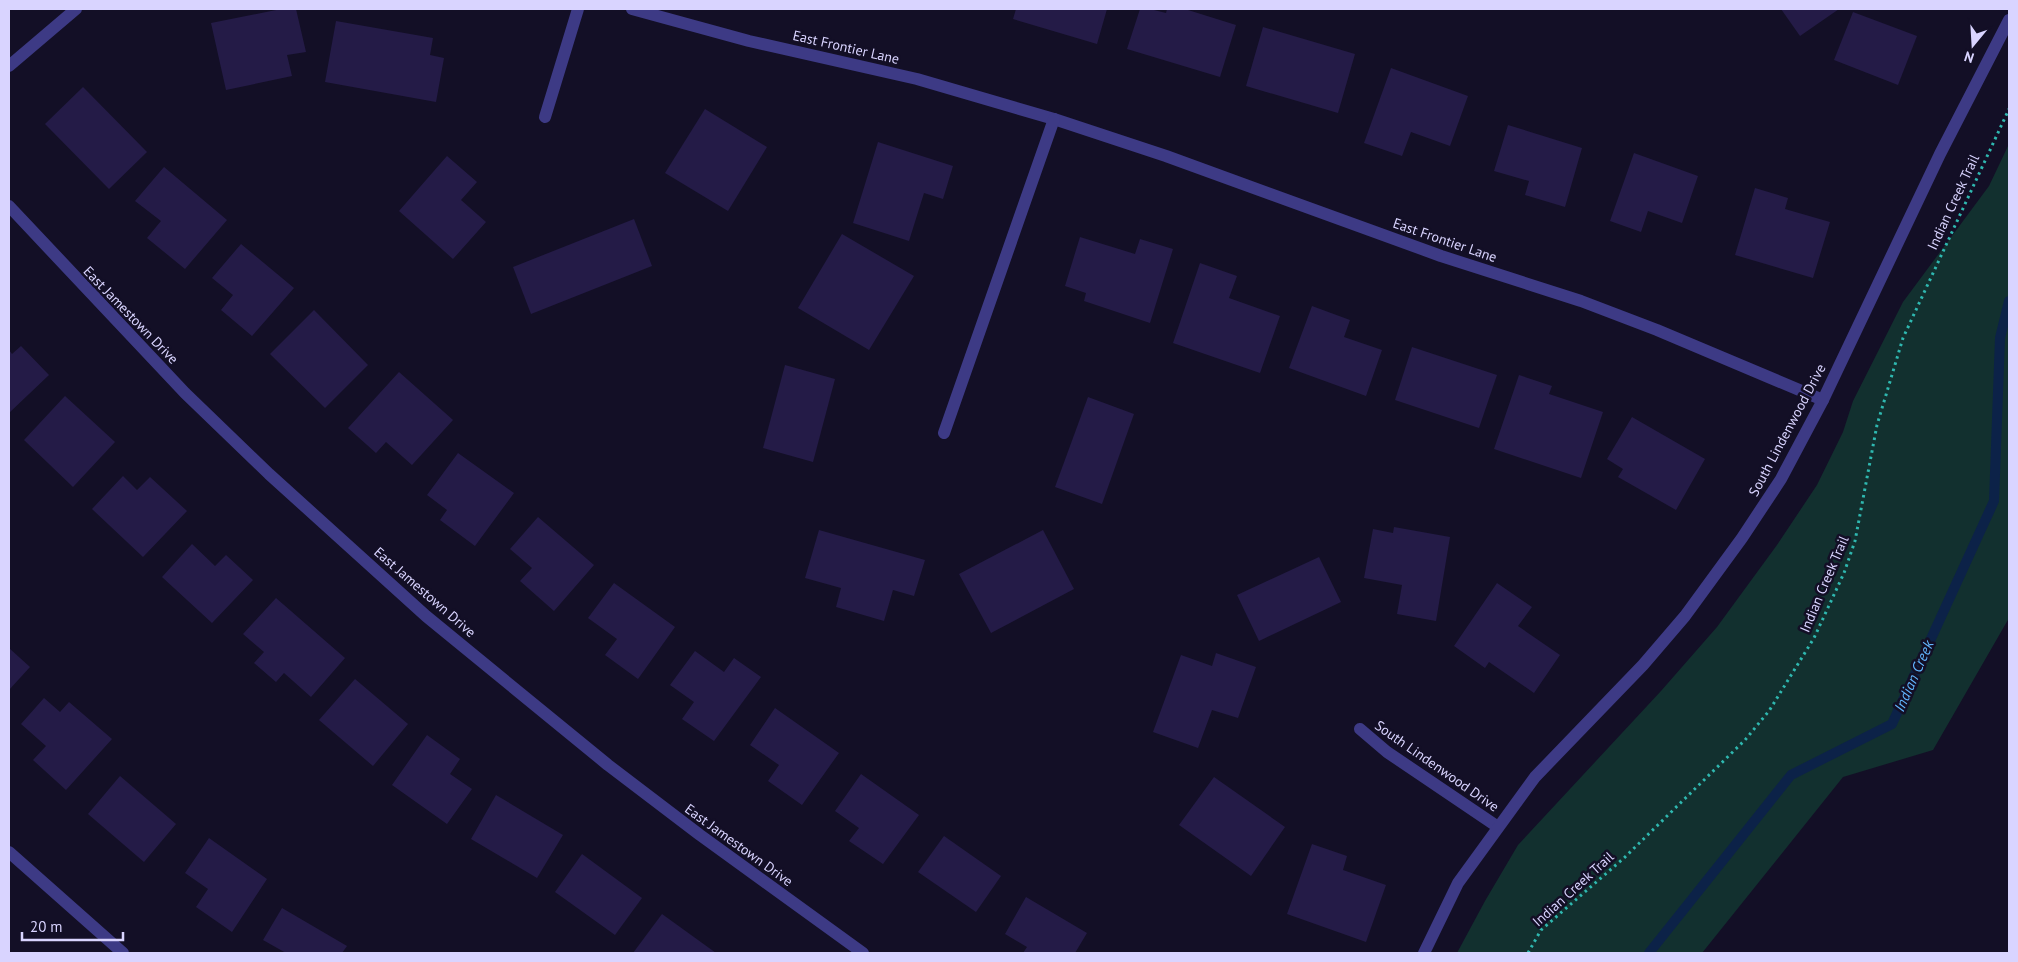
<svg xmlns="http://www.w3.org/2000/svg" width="2018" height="962" font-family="'PT Sans',sans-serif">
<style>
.green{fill:#12302f}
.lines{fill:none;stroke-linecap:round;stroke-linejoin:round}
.stream{stroke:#0c2248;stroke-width:10}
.building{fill:#241b47}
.path{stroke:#2fb8b0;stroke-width:3;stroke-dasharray:2.5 4;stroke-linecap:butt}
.minor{stroke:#3d3a85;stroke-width:12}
.tertiary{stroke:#3d3a85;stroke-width:12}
.labels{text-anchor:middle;stroke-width:5;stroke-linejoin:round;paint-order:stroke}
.street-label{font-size:14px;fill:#d9d4ff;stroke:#130f26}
.water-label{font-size:15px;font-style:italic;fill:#62b6ff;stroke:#130f26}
</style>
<rect width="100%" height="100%" fill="#130f26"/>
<!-- green -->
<polygon class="green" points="2009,144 2009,618 1933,750 1843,777 1702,953 1457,953 1485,901 1518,845 1661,691 1717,627 1777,545 1817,485 1843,432 1853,401 1903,302 1989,186"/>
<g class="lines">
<!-- stream -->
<polyline class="stream" points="1649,953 1791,775 1892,724 1994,501 2000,338 2009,301"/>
</g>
<!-- building -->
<g class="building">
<polygon points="281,9 296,9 306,52 287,55 292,76 226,90 211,23"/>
<polygon points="1016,9 1107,9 1097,44 1013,19"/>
<polygon points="1140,9 1150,9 1166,13 1167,9 1188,9 1188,10 1236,25 1220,77 1127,49"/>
<polygon points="1781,9 1839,9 1800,36"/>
<polygon points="1853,12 1917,36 1898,85 1834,60"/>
<polygon points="336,21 433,38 430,55 444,58 436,102 325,82"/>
<polygon points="1263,27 1355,54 1338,113 1246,86"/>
<polygon points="1391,68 1468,96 1450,146 1411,132 1402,156 1364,143"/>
<polygon points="83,87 147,152 109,189 45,124"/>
<polygon points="705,109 767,147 728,211 665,173"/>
<polygon points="1508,125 1582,148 1565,207 1525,195 1529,181 1494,171"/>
<polygon points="878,142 953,166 943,199 924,193 909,241 853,223"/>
<polygon points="1634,153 1698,176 1682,223 1648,211 1641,232 1610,221"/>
<polygon points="447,156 477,182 461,200 486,222 453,259 399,211"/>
<polygon points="164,167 227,220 185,269 147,238 161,221 135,201"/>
<polygon points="1755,188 1788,198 1785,209 1830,222 1813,278 1735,255"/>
<polygon points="634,219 652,266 531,314 513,267"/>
<polygon points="842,234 914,276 869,350 798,308"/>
<polygon points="1080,237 1135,254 1140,239 1173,249 1150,323 1084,301 1086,293 1065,286"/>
<polygon points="241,244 294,288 252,336 221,310 233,295 212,278"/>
<polygon points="1200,263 1237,276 1229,298 1280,316 1260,373 1173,343"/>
<polygon points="1312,306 1350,320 1344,337 1382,350 1366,396 1289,368"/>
<polygon points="314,310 368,365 325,408 270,354"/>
<polygon points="21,346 49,375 9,413 9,350 12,354"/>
<polygon points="1412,347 1497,375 1479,428 1395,400"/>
<polygon points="785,365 835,379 813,462 763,448"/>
<polygon points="399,372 453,420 412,465 386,442 376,453 348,428"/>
<polygon points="1519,375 1552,386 1549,394 1603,412 1581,478 1494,449"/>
<polygon points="65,396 115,442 73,487 24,440"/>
<polygon points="1088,397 1134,414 1102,504 1055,487"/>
<polygon points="1632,417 1705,459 1676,510 1618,477 1623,469 1607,459"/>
<polygon points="458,453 514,493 475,546 440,520 447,510 427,495"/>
<polygon points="123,476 137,490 150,477 187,511 143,557 92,509"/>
<polygon points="538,517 594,565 554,611 520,581 532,568 510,549"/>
<polygon points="1394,527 1450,537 1436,621 1397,614 1402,585 1364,578 1373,529 1393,533"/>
<polygon points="819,530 925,560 914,596 893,590 884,621 836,607 841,588 805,578"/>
<polygon points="1043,530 1074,589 991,633 959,574"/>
<polygon points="192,544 215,566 226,555 253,580 212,623 162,577"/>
<polygon points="1319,557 1341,602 1259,641 1237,595"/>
<polygon points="614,583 675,627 638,679 605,655 617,639 588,618"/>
<polygon points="1497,583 1532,607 1518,626 1560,655 1534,693 1489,662 1485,668 1454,646"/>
<polygon points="276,598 345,658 311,697 284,673 276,682 254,663 264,652 243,634"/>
<polygon points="9,648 30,667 9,690"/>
<polygon points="695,651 724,672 734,658 761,677 714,741 682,719 694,702 670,685"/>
<polygon points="1216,653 1256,667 1238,718 1212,710 1198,748 1153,732 1181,655 1212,666"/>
<polygon points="355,679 408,724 373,766 319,720"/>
<polygon points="44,698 60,712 69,702 112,739 66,790 33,760 46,746 21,724"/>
<polygon points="775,708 839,753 802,805 768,781 779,765 750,745"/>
<polygon points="427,735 460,759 450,774 472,789 447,824 392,785"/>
<polygon points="861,774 919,815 883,864 849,841 859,828 835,811"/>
<polygon points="120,776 176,824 144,862 88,814"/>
<polygon points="1214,777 1285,827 1251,876 1179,825"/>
<polygon points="496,795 563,835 537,878 471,839"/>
<polygon points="944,836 1001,876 976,912 918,872"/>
<polygon points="209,838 267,879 232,932 196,907 208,889 185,873"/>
<polygon points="1312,844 1347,856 1343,870 1386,885 1366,942 1287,914"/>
<polygon points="582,854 642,898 615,935 555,892"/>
<polygon points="1026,897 1087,933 1075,953 1023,953 1027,947 1005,934"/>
<polygon points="282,908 347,946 342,953 286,953 263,940"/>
<polygon points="662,914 716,953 633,953"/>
</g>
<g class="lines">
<!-- path -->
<polyline class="path" points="1528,953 1541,930 1624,858 1745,740 1769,711 1814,638 1844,573 1855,541 1877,425 1903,338 2009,109"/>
<!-- minor -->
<g class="minor">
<polyline points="632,9 749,41 917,79 1054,119 1166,156 1441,256 1581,301 1657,330 1823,400"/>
<polyline points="9,66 76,9"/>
<polyline points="545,117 578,9"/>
<polyline points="9,206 185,393 269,474 426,616 608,765 700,835 863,953"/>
<polyline points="944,433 1054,119"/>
<polyline points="1360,729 1387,752 1498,827"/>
<polyline points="9,852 123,953"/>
</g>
<!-- tertiary -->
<polyline class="tertiary" points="1424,953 1458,883 1535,777 1643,665 1685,616 1742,538 1781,479 1823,400 1940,154 2009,20"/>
</g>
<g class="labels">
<!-- street labels -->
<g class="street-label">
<text transform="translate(846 47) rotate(13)" y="5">East Frontier Lane</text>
<text transform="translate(1953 202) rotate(-65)" y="5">Indian Creek Trail</text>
<text transform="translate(1445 240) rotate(19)" y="5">East Frontier Lane</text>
<text transform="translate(131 315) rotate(46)" y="5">East Jamestown Drive</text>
<text transform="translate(1787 430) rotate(-62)" y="5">South Lindenwood Drive</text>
<text transform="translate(1824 584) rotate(-67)" y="5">Indian Creek Trail</text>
<text transform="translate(425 592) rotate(41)" y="5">East Jamestown Drive</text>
<text transform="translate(1437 766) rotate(35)" y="5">South Lindenwood Drive</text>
<text transform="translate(739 845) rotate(36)" y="5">East Jamestown Drive</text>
<text transform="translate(1573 889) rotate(-42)" y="5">Indian Creek Trail</text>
</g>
<!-- water labels -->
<g class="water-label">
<text transform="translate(1914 676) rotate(-66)" y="5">Indian Creek</text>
</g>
</g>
<!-- border -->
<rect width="2018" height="962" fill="none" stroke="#d9d4ff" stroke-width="20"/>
<!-- north arrow -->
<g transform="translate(1973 45) rotate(198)" stroke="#130f26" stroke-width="4" paint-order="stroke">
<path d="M0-4L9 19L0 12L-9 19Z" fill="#d9d4ff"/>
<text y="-8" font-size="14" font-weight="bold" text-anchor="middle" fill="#d9d4ff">N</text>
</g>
<!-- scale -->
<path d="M22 932v8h101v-8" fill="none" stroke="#d9d4ff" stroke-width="2.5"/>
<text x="30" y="932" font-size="15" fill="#d9d4ff" stroke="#130f26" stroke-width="4" paint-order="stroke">20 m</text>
</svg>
